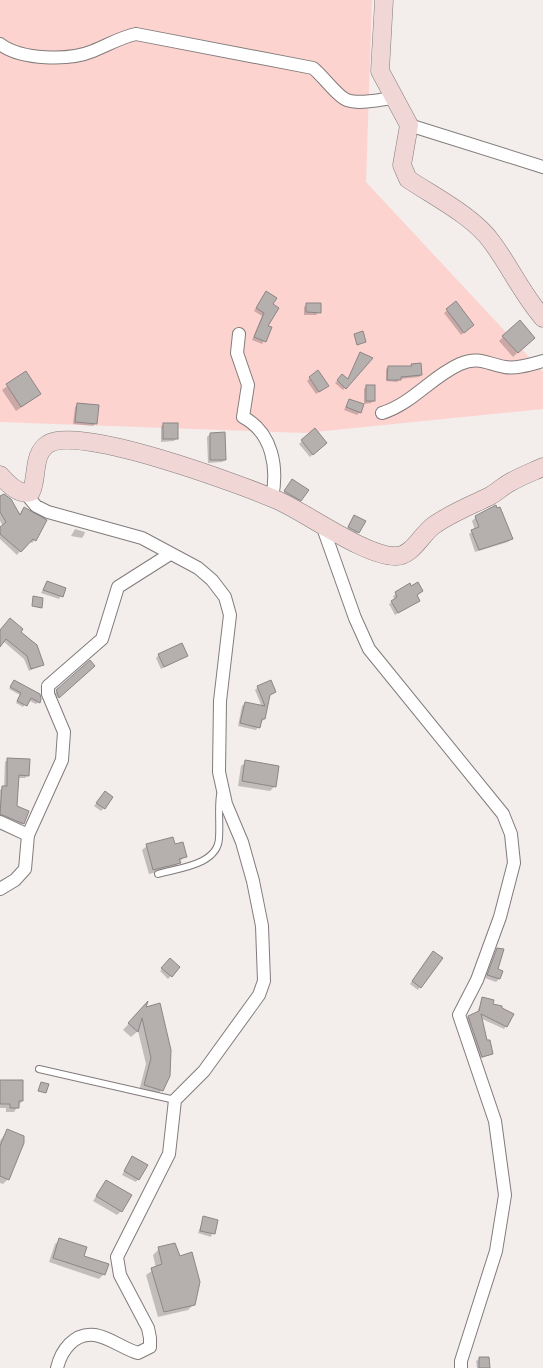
<svg xmlns="http://www.w3.org/2000/svg" width="543" height="1368" font-family="'Space Grotesk',sans-serif">
<style>
.green{fill:#fdd3cf}
.shadow{fill:#0003}
.building{fill:#b5afae;stroke:#8c8686}
.lines{fill:none;stroke-linecap:round;stroke-linejoin:round}
.lane-casing{stroke:#817c7b;stroke-width:8}
.street-casing{stroke:#817c7b;stroke-width:14}
.secondary-casing{stroke:#817c7b;stroke-width:19}
.lane{stroke:#fff;stroke-width:6}
.street{stroke:#fff;stroke-width:12}
.secondary{stroke:#f0d6d5;stroke-width:18}
</style>
<rect width="100%" height="100%" fill="#f3edec"/>
<!-- green -->
<polygon class="green" points="0,0 372,0 366,182 543,372 543,409 305,433 0,422"/>
<!-- shadow -->
<g class="shadow">
<polygon points="263,296 271,305 264,341 262,344 252,340 262,316 254,311"/>
<polygon points="456,303 470,328 461,335 444,313"/>
<polygon points="307,304 319,312 316,315 304,315 304,307"/>
<polygon points="503,337 529,342 513,357 499,341"/>
<polygon points="360,353 371,358 343,390 335,383 342,376 347,380"/>
<polygon points="412,365 421,375 419,377 400,379 397,382 386,381 386,369 388,367 409,367"/>
<polygon points="26,372 40,394 16,411 2,390"/>
<polygon points="310,378 324,389 316,394 307,381"/>
<polygon points="366,386 374,401 371,403 364,404 364,389"/>
<polygon points="349,400 360,412 357,415 344,410"/>
<polygon points="78,404 96,423 93,426 73,424 75,407"/>
<polygon points="163,424 177,438 174,441 161,442 161,427"/>
<polygon points="315,430 325,443 310,457 299,444"/>
<polygon points="210,434 225,460 222,462 208,463 207,437"/>
<polygon points="290,483 300,500 297,503 282,495"/>
<polygon points="0,498 19,515 24,508 35,540 32,543 28,541 17,555 0,539 0,528 3,526 0,521"/>
<polygon points="476,517 511,539 508,542 475,552 469,534 475,530 472,521"/>
<polygon points="352,519 358,532 355,535 346,530"/>
<polygon points="75,529 85,532 84,535 82,538 71,536"/>
<polygon points="47,582 65,589 59,599 41,593"/>
<polygon points="410,585 419,601 395,615 389,604 395,600 393,596"/>
<polygon points="0,631 20,632 43,664 29,671 24,659 3,641 0,645"/>
<polygon points="159,655 186,656 161,669 156,658"/>
<polygon points="93,666 56,699 54,694 57,691"/>
<polygon points="14,682 39,702 36,704 28,700 23,707 16,703 20,695 9,689"/>
<polygon points="258,687 275,692 269,696 264,719 256,730 238,726 242,706 245,703 262,707 255,690"/>
<polygon points="8,760 28,775 25,778 17,778 15,806 23,823 20,826 0,817 0,790 4,787 5,762"/>
<polygon points="246,762 275,786 270,791 238,786 241,766"/>
<polygon points="102,796 104,808 101,811 94,806"/>
<polygon points="147,846 174,846 185,856 175,867 149,874 142,850"/>
<polygon points="498,949 497,970 499,979 496,982 485,978"/>
<polygon points="430,955 420,987 418,990 410,984"/>
<polygon points="170,960 178,968 168,979 160,971"/>
<polygon points="482,998 492,1004 506,1026 504,1029 480,1018 486,1042 492,1054 479,1059 466,1018 477,1013"/>
<polygon points="142,1009 162,1090 155,1096 139,1091 146,1064 138,1031 131,1037 123,1030"/>
<polygon points="0,1081 22,1101 14,1112 6,1112 6,1108 0,1108"/>
<polygon points="7,1131 8,1179 3,1184 0,1183 0,1141"/>
<polygon points="130,1160 146,1166 136,1182 122,1175"/>
<polygon points="106,1181 121,1211 117,1215 93,1201"/>
<polygon points="204,1217 217,1221 211,1237 198,1233"/>
<polygon points="60,1240 83,1256 104,1274 99,1279 49,1262 55,1244"/>
<polygon points="159,1249 194,1304 188,1310 158,1317 146,1275 156,1268 153,1255"/>
<polygon points="479,1359 489,1368 477,1368 476,1361"/>
</g>
<!-- building -->
<g class="building">
<polygon points="266,291 277,298 273,304 279,308 268,326 272,327 266,342 254,337 264,313 256,308"/>
<polygon points="456,301 474,325 464,333 446,309"/>
<polygon points="306,303 321,303 321,313 306,312"/>
<polygon points="520,320 535,338 518,353 502,336"/>
<polygon points="363,331 366,342 357,345 354,334"/>
<polygon points="360,352 373,358 346,389 337,380 342,374 348,379"/>
<polygon points="421,363 422,375 401,377 401,380 387,380 388,366 412,366 411,364"/>
<polygon points="318,370 329,386 319,392 309,377"/>
<polygon points="26,371 41,394 21,407 6,384"/>
<rect x="366" y="385" width="9" height="16"/>
<polygon points="349,399 364,404 361,413 346,407"/>
<polygon points="77,403 99,405 97,424 75,422"/>
<rect x="163" y="423" width="15" height="16"/>
<polygon points="315,428 327,443 313,455 301,440"/>
<polygon points="225,432 226,460 210,460 210,433"/>
<polygon points="292,479 309,490 301,501 284,491"/>
<polygon points="4,494 11,499 20,515 24,507 47,520 36,541 33,539 21,552 0,534 0,527 6,522 0,512 0,496"/>
<polygon points="496,505 497,508 500,507 513,539 479,550 471,530 479,527 475,516"/>
<polygon points="354,515 366,521 359,533 348,527"/>
<polygon points="47,581 66,588 63,597 43,590"/>
<polygon points="418,582 423,591 417,595 420,601 398,613 391,601 397,597 395,592 410,583 411,586"/>
<polygon points="33,596 43,598 42,608 32,606"/>
<polygon points="10,618 23,629 21,632 37,645 44,665 31,669 27,656 6,639 0,647 0,630"/>
<polygon points="182,643 188,656 164,667 158,654"/>
<polygon points="90,660 95,666 59,698 56,690"/>
<polygon points="14,680 40,694 41,699 40,703 31,698 27,706 17,701 21,693 10,687"/>
<polygon points="271,680 276,692 270,695 265,719 262,719 260,728 240,723 245,702 265,706 257,686"/>
<polygon points="7,758 30,759 29,776 19,775 17,806 29,811 24,824 0,814 2,786 7,786"/>
<polygon points="245,760 279,766 276,787 242,781"/>
<polygon points="105,791 113,797 105,809 96,803"/>
<polygon points="173,837 175,844 183,842 187,857 179,859 181,863 153,870 146,844"/>
<polygon points="497,948 504,949 498,969 503,971 500,979 487,975"/>
<polygon points="433,951 443,958 421,988 412,981"/>
<polygon points="170,958 180,967 172,977 161,968"/>
<polygon points="482,997 494,1000 493,1004 502,1006 502,1008 514,1014 507,1027 481,1014 487,1040 490,1040 493,1054 482,1057 468,1016 479,1011"/>
<polygon points="148,1001 146,1007 160,1003 171,1050 170,1076 163,1091 144,1085 151,1058 142,1018 138,1032 128,1023"/>
<polygon points="0,1080 23,1080 23,1101 19,1101 19,1108 10,1108 10,1104 0,1104"/>
<polygon points="41,1082 49,1084 46,1093 38,1091"/>
<polygon points="7,1129 24,1136 24,1143 9,1180 0,1176 0,1146"/>
<polygon points="132,1156 148,1165 139,1180 124,1171"/>
<polygon points="106,1180 132,1195 122,1212 96,1196"/>
<polygon points="203,1216 218,1220 215,1234 200,1231"/>
<polygon points="59,1238 87,1247 84,1256 109,1264 105,1275 53,1258"/>
<polygon points="175,1243 180,1256 192,1252 200,1282 195,1305 164,1312 151,1268 162,1264 158,1247"/>
<polygon points="479,1357 489,1357 490,1368 479,1368"/>
</g>
<g class="lines">
<defs>
<g id="lane">
<path d="M 158,874 C 178,868 218,865 219,838 C 220,824 218,809 220,795"/>
<polyline points="39,1069 175,1100"/>
</g>
<g id="street">
<path d="M 0,44 C 21,60 69,61 93,51 C 108,45 121,37 136,34 L 313,68 C 323,76 338,97 347,100 C 360,105 381,99 394,98"/>
<polyline points="409,125 543,167"/>
<path d="M 239,334 L 237,353 L 248,385 L 243,417 C 273,433 278,468 272,498"/>
<path d="M 382,413 C 413,403 431,377 460,364 C 479,356 487,364 505,367 C 517,369 532,364 543,361"/>
<path d="M 26,494 L 36,506 L 48,512 L 142,538 L 198,568 L 212,580 L 225,597 L 230,615 L 220,701 L 219,772 L 226,804 L 242,842 L 253,881 L 262,926 L 264,981 L 259,995 L 204,1071 L 175,1100 L 169,1154 L 117,1257 L 120,1275 L 148,1328 L 150,1338 L 150,1347 L 138,1353 C 124,1349 109,1337 95,1335 C 74,1332 61,1351 57,1368"/>
<polyline points="322,525 355,618 369,649 503,814 511,834 514,863 500,917 477,980 459,1015 495,1121 505,1195 496,1251 461,1361 461,1368"/>
<polyline points="0,822 28,835"/>
<polyline points="0,889 15,880 25,869 28,835 62,760 64,732 48,694 48,686 102,639 118,587 170,554"/>
</g>
<g id="secondary">
<path d="M 384,0 L 380,71 L 409,125 L 402,165 L 408,179 C 433,196 473,216 491,241 C 510,266 522,294 543,318"/>
<path d="M 0,475 C 7,483 19,496 31,492 C 38,478 32,454 48,444 C 78,424 242,485 277,500 C 307,513 366,557 396,556 C 412,556 421,535 433,526 C 451,513 470,506 490,496 C 497,492 502,487 509,483 C 519,477 532,472 543,467"/>
</g>
</defs>
<!-- lane casing -->
<use href="#lane" class="lane-casing"/>
<!-- street casing -->
<use href="#street" class="street-casing"/>
<!-- secondary casing -->
<use href="#secondary" class="secondary-casing"/>
<!-- lane -->
<use href="#lane" class="lane"/>
<!-- street -->
<use href="#street" class="street"/>
<!-- secondary -->
<use href="#secondary" class="secondary"/>
</g>
</svg>
